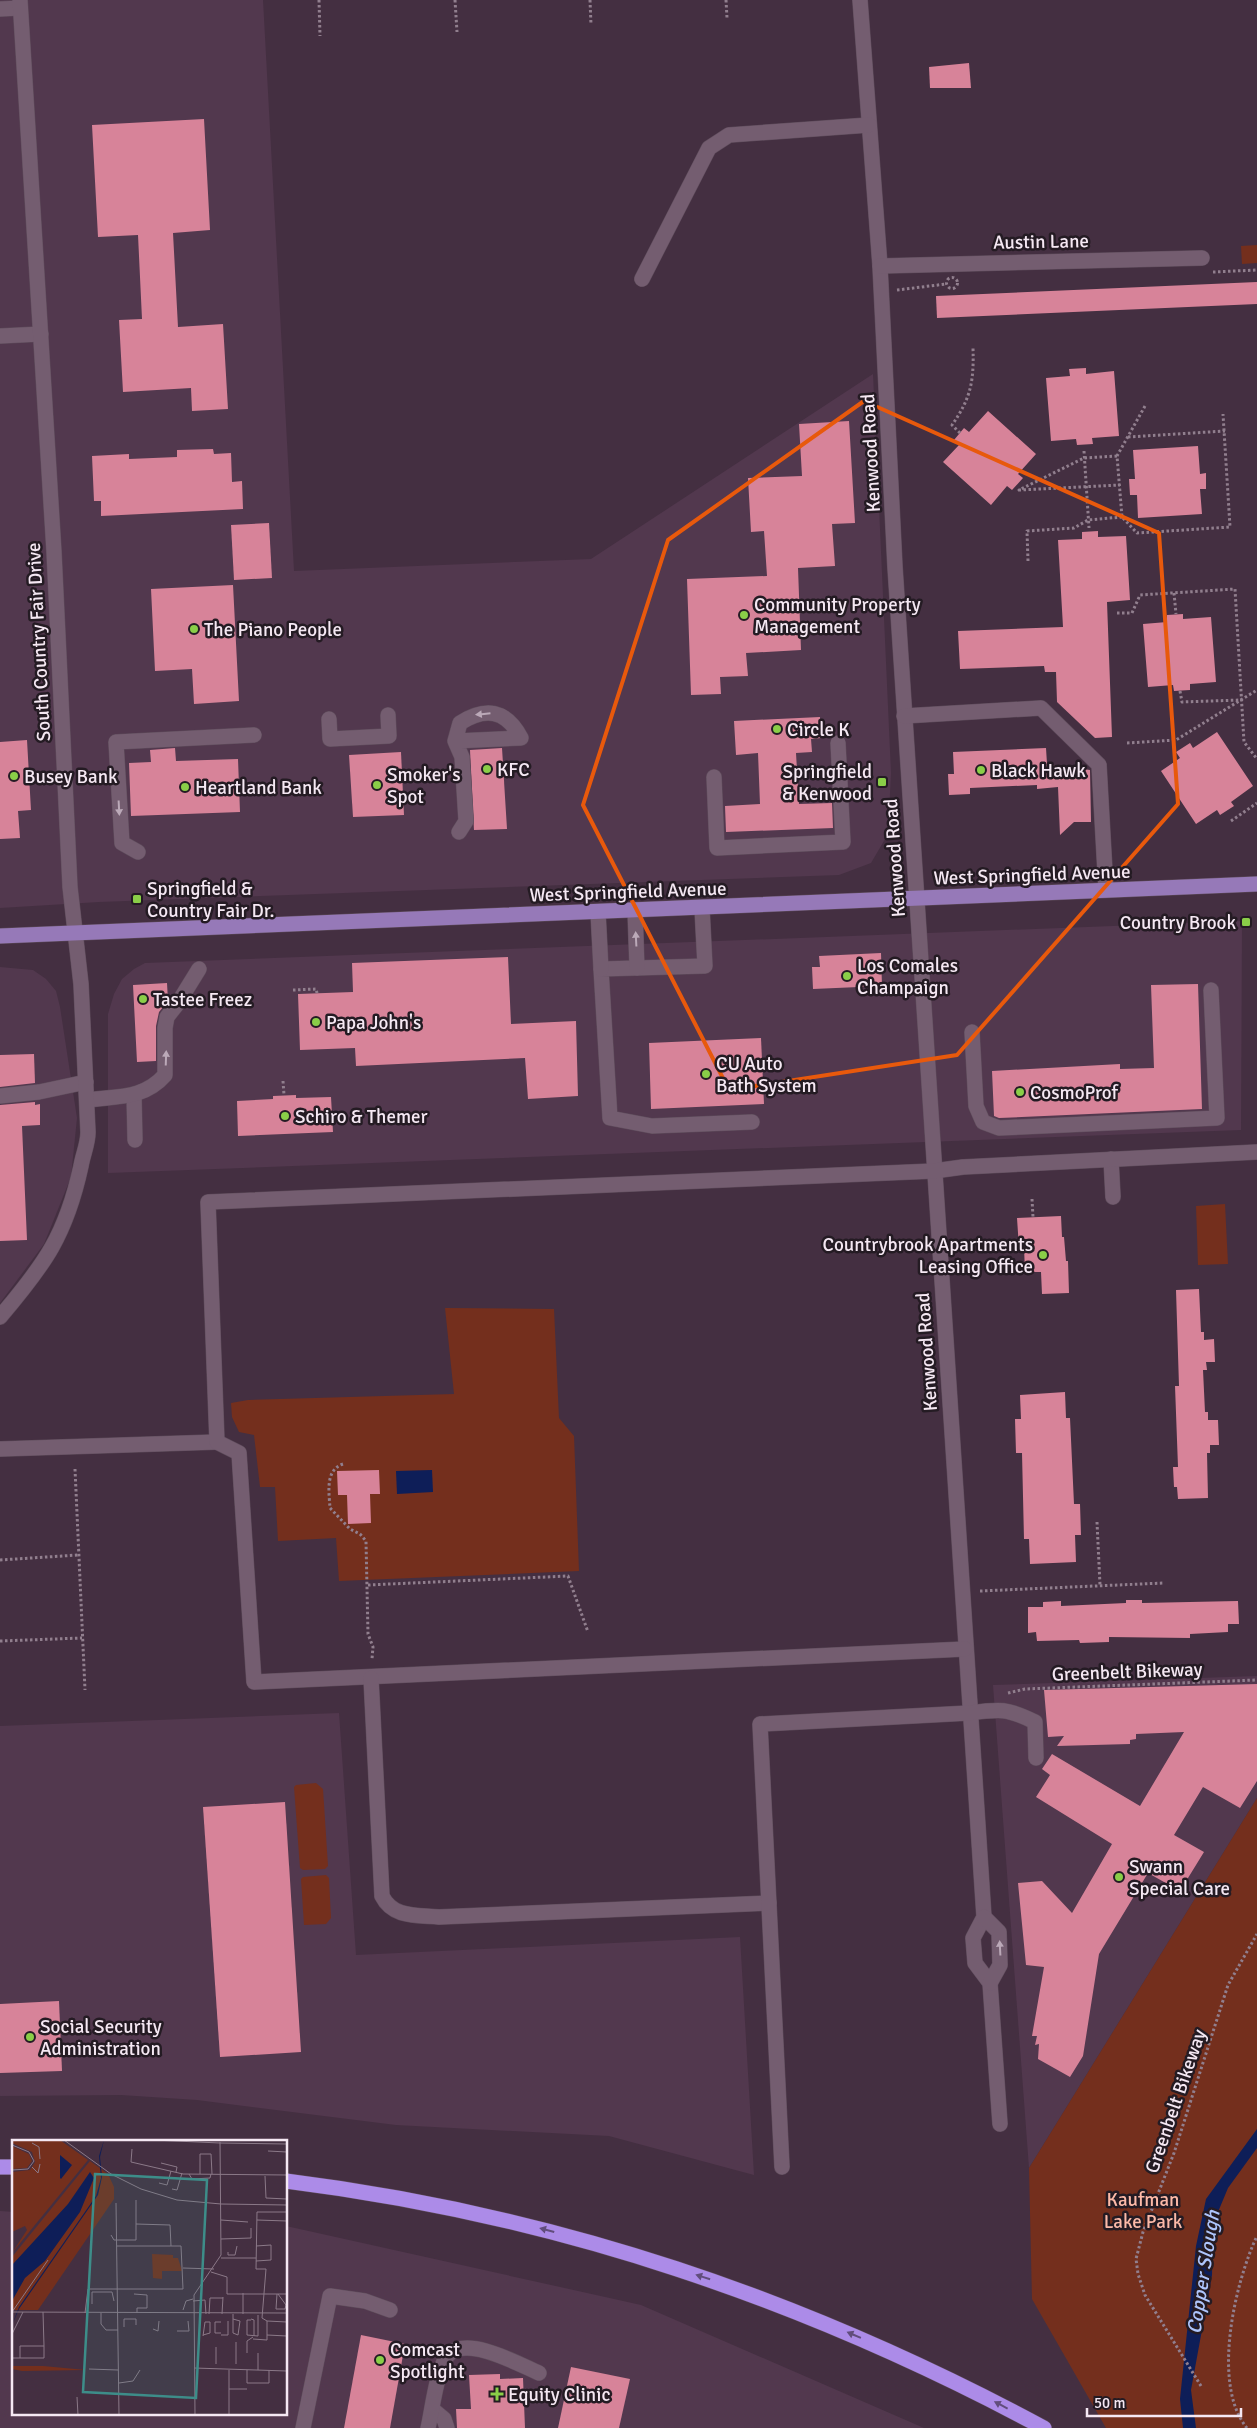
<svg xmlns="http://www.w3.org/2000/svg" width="1257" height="2428" font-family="Signika,sans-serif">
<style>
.built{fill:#52384e}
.green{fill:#742f1d}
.water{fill:#0e1e58}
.building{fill:#d78399}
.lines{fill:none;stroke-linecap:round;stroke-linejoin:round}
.minor-casing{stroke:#5f4d5c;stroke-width:16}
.major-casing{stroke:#5f4d5c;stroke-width:16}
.highway-casing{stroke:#5f4d5c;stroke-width:16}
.path{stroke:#917f8e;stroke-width:3;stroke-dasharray:2.5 2.5;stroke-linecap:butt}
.minor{stroke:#745d70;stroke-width:15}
.major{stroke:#9679b8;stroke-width:15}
.highway{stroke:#ac8be8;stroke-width:15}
.oneway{fill:#bba9b8}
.oneway2{fill:#614d7c}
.marked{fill:none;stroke:#e8590c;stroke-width:4;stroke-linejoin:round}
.poi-dot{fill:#8ace48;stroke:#241b23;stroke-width:2}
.labels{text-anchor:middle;stroke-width:5;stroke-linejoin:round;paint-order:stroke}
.street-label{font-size:19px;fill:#f5e8f3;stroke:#241b23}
.poi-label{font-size:19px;fill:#f5e8f3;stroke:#241b23;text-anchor:start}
.park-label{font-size:19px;fill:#fdbaa8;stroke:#241b23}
.water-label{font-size:20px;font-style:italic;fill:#aec5fc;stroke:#241b23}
.inset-road{fill:none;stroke:#8b7988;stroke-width:1}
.view{fill:#3d8d89;fill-opacity:0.15;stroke:#3d8d89;stroke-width:2.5}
.inset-edge{fill:none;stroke:#f5e8f3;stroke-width:2.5}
</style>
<rect width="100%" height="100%" fill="#442f41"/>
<!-- built -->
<g class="built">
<polygon points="0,0 263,0 294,571 591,559 873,374 891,773 888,834 871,863 839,875 99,902 0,908"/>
<polygon points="1242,921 1241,1130 108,1173 108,1014 114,994 122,979 134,969 145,963"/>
<polygon points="0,967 33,970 46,979 56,991 60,1007 77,1118 71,1177 44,1244 0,1303"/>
<polygon points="1257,1676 1257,1798 1029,2168 993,1685"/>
<polygon points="339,1713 356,1955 740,1937 754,2175 609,2136 396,2125 197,2100 121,2095 0,2096 0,1726"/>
<polygon points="0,2211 14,2212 14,2414 286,2414 286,2226 641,2305 924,2428 0,2428"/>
</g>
<!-- green -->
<g class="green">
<polygon points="1257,245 1257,263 1242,264 1241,246"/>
<polygon points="1225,1204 1228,1264 1198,1265 1196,1206"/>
<polygon points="445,1308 554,1309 559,1418 574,1436 579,1571 339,1581 336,1538 278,1541 275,1487 260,1487 254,1435 239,1432 232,1417 231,1403 248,1400 454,1394"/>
<polygon points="316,1783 323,1789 328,1866 325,1869 303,1870 300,1868 294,1787 296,1785"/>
<polygon points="1257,1798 1257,2428 1106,2428 1032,2299 1029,2168"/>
<polygon points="326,1875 329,1878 331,1918 326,1924 304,1925 301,1879 303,1877"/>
</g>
<!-- water -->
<g class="water">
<polygon points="432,1470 433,1492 397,1494 396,1471"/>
<polygon points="1257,2129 1257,2148 1228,2188 1213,2224 1212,2275 1191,2390 1196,2428 1183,2428 1180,2399 1196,2246 1206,2199"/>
</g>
<!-- building -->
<g class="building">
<polygon points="969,63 971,88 930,88 929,67"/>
<polygon points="204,119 210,230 173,233 178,327 223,324 228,409 192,411 191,388 123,392 119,320 142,319 138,235 98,237 92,125"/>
<polygon points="1257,282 1257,304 937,318 936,296"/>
<polygon points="1086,368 1086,374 1114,371 1119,436 1092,438 1093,444 1077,445 1076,439 1051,441 1046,378 1070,376 1069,369"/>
<polygon points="988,411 1036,454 1018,474 1023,478 1012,490 1007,486 991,505 943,462 959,445 954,440 964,428 969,432"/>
<polygon points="849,421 855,523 832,524 835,566 798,568 801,650 746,653 748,676 720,677 721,694 691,695 687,579 767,576 764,531 751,532 748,478 802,476 799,424"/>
<polygon points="1198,446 1200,474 1206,473 1206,489 1200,489 1202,514 1138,518 1137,495 1130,495 1129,479 1135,479 1133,450"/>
<polygon points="213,449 214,454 231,453 232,482 242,481 243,509 101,516 101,501 94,501 92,456 129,454 129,459 177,457 177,450"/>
<polygon points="269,523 272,578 234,580 231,525"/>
<polygon points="1098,531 1098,537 1126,536 1130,600 1107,602 1112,737 1095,738 1057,702 1056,672 1045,672 1044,666 960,669 958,631 1063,627 1058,540 1082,539 1082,532"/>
<polygon points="233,585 239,701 194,704 192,669 155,671 151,589"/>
<polygon points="1183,614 1183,619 1211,617 1216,682 1190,684 1190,690 1174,691 1173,685 1148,687 1143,624 1167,622 1167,615"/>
<polygon points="820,717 821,738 811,739 812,752 796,753 799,804 832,803 833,828 726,832 725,806 760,804 758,753 736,755 734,721"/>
<polygon points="1217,732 1253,786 1231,802 1234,806 1220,815 1217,810 1196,824 1161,771 1180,758 1176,752 1190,743 1193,748"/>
<polygon points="27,740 31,810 18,811 20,838 0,839 0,742"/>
<polygon points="175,748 176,761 238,759 240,812 131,816 129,763 151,762 150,750"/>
<polygon points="502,748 507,829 474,830 470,750"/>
<polygon points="1046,748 1047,764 1090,770 1091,822 1074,822 1060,835 1058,787 1037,789 1037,785 970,788 970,794 949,795 948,774 954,774 953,752"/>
<polygon points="401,752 404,815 353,817 349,755"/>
<polygon points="881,953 882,986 813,989 812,967 820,967 819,956"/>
<polygon points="508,957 511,1024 576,1021 578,1096 528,1099 525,1058 356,1066 355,1048 300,1050 298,994 353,992 352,963"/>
<polygon points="167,983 168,1001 159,1012 156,1026 156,1061 137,1062 133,985"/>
<polygon points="1198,984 1202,1109 999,1118 994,1116 992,1071 1120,1064 1120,1069 1154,1068 1151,985"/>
<polygon points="761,1038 764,1104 651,1109 649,1043"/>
<polygon points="34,1054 35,1083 0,1087 0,1055"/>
<polygon points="296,1095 296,1098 331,1097 333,1132 238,1136 237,1101 273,1099 273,1096"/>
<polygon points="35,1102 35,1105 40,1104 40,1125 22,1126 27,1240 0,1241 0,1105"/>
<polygon points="1061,1216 1062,1237 1064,1237 1066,1261 1068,1261 1069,1293 1042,1294 1041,1272 1025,1272 1024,1247 1019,1248 1017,1218"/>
<polygon points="1199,1289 1201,1332 1204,1332 1204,1340 1214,1339 1215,1362 1206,1362 1207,1370 1203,1370 1205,1412 1208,1412 1208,1420 1218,1420 1219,1445 1210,1445 1210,1453 1207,1453 1208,1498 1178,1499 1177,1487 1174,1487 1173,1467 1178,1467 1175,1386 1179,1386 1176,1290"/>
<polygon points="1065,1392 1066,1418 1070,1418 1074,1504 1080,1504 1081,1535 1075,1535 1076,1562 1030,1564 1029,1539 1024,1539 1022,1453 1016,1453 1015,1419 1021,1419 1020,1395"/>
<polygon points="379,1470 380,1494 370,1494 371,1523 348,1524 347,1495 338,1495 337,1471"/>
<polygon points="1126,1600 1142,1600 1142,1603 1238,1601 1239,1624 1228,1624 1228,1632 1190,1634 1190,1638 1109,1637 1109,1642 1080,1643 1079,1640 1037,1641 1036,1632 1028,1633 1028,1607 1043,1607 1043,1602 1061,1601 1061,1606 1126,1603"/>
<polygon points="1257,1684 1257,1781 1240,1808 1203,1787 1174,1835 1204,1852 1180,1891 1148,1873 1099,1954 1083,2056 1070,2077 1038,2059 1039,2044 1035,2045 1037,2036 1032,2036 1044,1967 1026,1965 1018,1883 1042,1881 1072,1913 1112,1844 1036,1797 1050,1775 1042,1769 1052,1754 1140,1806 1184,1732 1136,1734 1136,1739 1130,1740 1130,1744 1057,1746 1064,1736 1048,1737 1044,1690"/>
<polygon points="285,1802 301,2052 220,2057 203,1807"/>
<polygon points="59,2001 62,2071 0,2073 0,2004"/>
<polygon points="361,2335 405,2344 390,2428 344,2428"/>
<polygon points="571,2367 630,2379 619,2428 558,2428"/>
<polygon points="500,2374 500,2379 523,2378 525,2428 457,2428 456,2409 471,2409 469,2375"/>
</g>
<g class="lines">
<defs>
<g id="minor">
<polyline points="860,0 880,266 895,567 984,1917 973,1938 975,1963 990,1983 1000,2124"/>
<polyline points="0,9 20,8"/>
<polyline points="880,266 1202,258"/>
<polyline points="642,279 709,148 729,135 869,125"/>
<polyline points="0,336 41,334"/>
<polyline points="904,716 1041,708 1099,765 1106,890"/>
<polyline points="329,719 330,739 389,736 388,715"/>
<path d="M 455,741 L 521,738 C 506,709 485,707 460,723 L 455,741 L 462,757 L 466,821 L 459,832"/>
<polyline points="714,777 717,848 843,842 838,743"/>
<polyline points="138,852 122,843 116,742 254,735"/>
<polyline points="702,908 705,966 601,969 610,1118 652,1126 752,1122"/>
<polyline points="635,910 637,968"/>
<polyline points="598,912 601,969"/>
<polyline points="972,1032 976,1106 983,1122 999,1128 1217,1118 1211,990"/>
<polyline points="134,1095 135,1140"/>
<polyline points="0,1096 39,1092 86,1082"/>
<path d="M 87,1100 C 118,1096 144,1099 165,1075 L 165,1028 L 167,1017 L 178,1003 L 199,969"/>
<polyline points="1111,1159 1113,1197"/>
<path d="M 0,1317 C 45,1264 66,1235 81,1166 C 83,1154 88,1144 88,1132 L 81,984 L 70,887 L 54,552 L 20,0"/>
<polyline points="0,1449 217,1442"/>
<polyline points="965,1649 254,1682 239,1453 217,1442 208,1202 934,1171 963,1167 1257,1152"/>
<path d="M 371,1678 L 382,1896 C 393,1918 416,1915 439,1917 L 769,1903"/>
<polyline points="984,1917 999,1932 1000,1965 990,1983"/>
<path d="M 782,2167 L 760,1724 L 969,1713 C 1000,1709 1007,1708 1035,1722 L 1036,1758"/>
<polyline points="432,2409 444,2419 447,2428"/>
<polyline points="303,2428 330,2296 365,2301 390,2310"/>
<path d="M 428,2428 C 432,2412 437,2365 449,2354 C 469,2336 518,2364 539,2373"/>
</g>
<polyline id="major" points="0,936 1257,884"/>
<g id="highway">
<polyline points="0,2167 14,2167"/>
<path d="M 286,2181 C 557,2215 804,2299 1044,2428"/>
</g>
</defs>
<!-- minor casing -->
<use href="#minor" class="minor-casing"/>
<!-- major casing -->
<use href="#major" class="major-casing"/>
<!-- highway casing -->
<use href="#highway" class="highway-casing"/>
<!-- path -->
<g class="path">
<polyline points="319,0 320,36"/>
<polyline points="455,0 457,32"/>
<polyline points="590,0 591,25"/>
<polyline points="726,0 727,18"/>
<polyline points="1213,272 1257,270"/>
<circle cx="952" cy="283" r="5.5"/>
<polyline points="897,290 946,284"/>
<polyline points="1145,406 1117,456 1122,517 1137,533 1230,527 1223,414"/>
<path d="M 960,433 L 952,425 C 971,398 974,381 973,348"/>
<polyline points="1128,437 1225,431"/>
<polyline points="1084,451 1089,528"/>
<polyline points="1117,456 1084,458 1019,490 1120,485"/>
<polyline points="1028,561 1027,531 1074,528 1088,520 1122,517"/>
<polyline points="1174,593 1176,614"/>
<polyline points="1117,613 1132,613 1140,595 1235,589 1244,742 1257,759"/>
<polyline points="1180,691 1182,702 1240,700"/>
<polyline points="1127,743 1176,740 1257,690"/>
<polyline points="1231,821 1257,803"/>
<polyline points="293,990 316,989 317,993"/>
<polyline points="283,1081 284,1095"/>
<polyline points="1032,1199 1033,1217"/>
<path d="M 343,1464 C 325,1470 329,1492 330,1508 L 350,1529 L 360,1534 L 366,1541 L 368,1634 L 373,1647 L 372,1659"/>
<polyline points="75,1469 85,1690"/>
<polyline points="1097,1522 1100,1585"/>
<polyline points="0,1560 78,1555"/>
<polyline points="368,1585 568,1576 588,1632"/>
<polyline points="980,1591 1164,1583"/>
<polyline points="0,1641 82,1638"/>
<polyline points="1008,1693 1025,1689 1257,1680"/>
<polyline points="1201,2386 1145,2295 1138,2274 1136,2259 1143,2232 1174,2153 1228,1985 1257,1934"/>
<path d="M 1247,2428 C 1211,2385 1235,2282 1257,2236"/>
</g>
<!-- minor -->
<use href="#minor" class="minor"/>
<!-- major -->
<use href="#major" class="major"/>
<!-- highway -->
<use href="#highway" class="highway"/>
</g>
<!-- one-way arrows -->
<defs><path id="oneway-solid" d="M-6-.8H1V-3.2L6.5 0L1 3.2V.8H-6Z" transform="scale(1.25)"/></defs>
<g class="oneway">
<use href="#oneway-solid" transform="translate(483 714) rotate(174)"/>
<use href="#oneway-solid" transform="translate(119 808) rotate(87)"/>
<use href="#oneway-solid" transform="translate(636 939) rotate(-93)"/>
<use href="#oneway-solid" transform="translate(166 1058) rotate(-88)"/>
<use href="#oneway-solid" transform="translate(1000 1948) rotate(-93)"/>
</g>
<g class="oneway2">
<use href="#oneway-solid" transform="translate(547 2230) rotate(-165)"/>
<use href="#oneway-solid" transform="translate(703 2277) rotate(-162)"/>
<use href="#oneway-solid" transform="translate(854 2335) rotate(-157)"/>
<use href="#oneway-solid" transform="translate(1001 2405) rotate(-152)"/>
</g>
<!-- marked area -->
<path class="marked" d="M 864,401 L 1159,533 L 1178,804 L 957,1055 L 729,1090 L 583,805 L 668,540 Z"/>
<!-- markers -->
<g class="poi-dot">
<circle cx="744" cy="615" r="5"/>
<circle cx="194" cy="629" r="5"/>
<circle cx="777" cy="729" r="5"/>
<circle cx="487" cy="769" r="5"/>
<circle cx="981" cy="770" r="5"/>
<circle cx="14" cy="776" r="5"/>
<rect x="877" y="777" width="10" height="10" rx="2.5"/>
<circle cx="377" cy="785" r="5"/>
<circle cx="185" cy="787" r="5"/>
<rect x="132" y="894" width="10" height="10" rx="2.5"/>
<rect x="1241" y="917" width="10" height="10" rx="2.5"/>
<circle cx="847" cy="976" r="5"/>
<circle cx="143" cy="999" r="5"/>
<circle cx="316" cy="1022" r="5"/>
<circle cx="706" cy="1074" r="5"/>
<circle cx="1020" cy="1092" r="5"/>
<circle cx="285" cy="1116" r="5"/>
<circle cx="1043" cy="1255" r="5"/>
<circle cx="1119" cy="1877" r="5"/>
<circle cx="30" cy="2037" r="5"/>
<circle cx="380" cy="2360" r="5"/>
<path d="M494.5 2386.5h5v5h5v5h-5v5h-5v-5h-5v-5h5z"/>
</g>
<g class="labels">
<!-- street labels -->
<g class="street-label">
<text transform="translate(1041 241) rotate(-1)" y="7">Austin Lane</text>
<text transform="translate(870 453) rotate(-93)" y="7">Kenwood Road</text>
<text transform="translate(38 642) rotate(-93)" y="7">South Country Fair Drive</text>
<text transform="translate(894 858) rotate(-94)" y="7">Kenwood Road</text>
<text transform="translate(1032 874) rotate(-2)" y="7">West Springfield Avenue</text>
<text transform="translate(628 891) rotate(-2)" y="7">West Springfield Avenue</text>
<text transform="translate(926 1352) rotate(-94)" y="7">Kenwood Road</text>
<text transform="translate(1127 1671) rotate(-2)" y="7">Greenbelt Bikeway</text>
<text transform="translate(1175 2101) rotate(-71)" y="7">Greenbelt Bikeway</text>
</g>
<!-- poi labels -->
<g class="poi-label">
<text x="754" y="611">Community Property<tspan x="754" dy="22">Management</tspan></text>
<text x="204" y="636">The Piano People</text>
<text x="787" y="736">Circle K</text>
<text x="497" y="776">KFC</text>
<text x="991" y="777">Black Hawk</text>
<text x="872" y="778" text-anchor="end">Springfield<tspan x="872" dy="22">&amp; Kenwood</tspan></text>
<text x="387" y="781">Smoker's<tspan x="387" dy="22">Spot</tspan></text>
<text x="24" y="783">Busey Bank</text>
<text x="195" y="794">Heartland Bank</text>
<text x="147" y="895">Springfield &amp;<tspan x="147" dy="22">Country Fair Dr.</tspan></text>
<text x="1236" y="929" text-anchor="end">Country Brook</text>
<text x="857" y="972">Los Comales<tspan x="857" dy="22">Champaign</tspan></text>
<text x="153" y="1006">Tastee Freez</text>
<text x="326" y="1029">Papa John's</text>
<text x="716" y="1070">CU Auto<tspan x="716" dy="22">Bath System</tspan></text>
<text x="1030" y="1099">CosmoProf</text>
<text x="295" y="1123">Schiro &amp; Themer</text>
<text x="1033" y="1251" text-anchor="end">Countrybrook Apartments<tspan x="1033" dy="22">Leasing Office</tspan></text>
<text x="1129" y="1873">Swann<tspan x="1129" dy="22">Special Care</tspan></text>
<text x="40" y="2033">Social Security<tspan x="40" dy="22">Administration</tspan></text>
<text x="390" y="2356">Comcast<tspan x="390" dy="22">Spotlight</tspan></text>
<text x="508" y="2401">Equity Clinic</text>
</g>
<!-- park labels -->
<g class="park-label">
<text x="1143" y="2206">Kaufman<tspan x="1143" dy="22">Lake Park</tspan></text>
</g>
<!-- water labels -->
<g class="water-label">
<text transform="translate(1203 2272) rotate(-81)" y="7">Copper Slough</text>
</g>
</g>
<!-- overview -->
<g transform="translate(12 2140)">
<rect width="275" height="275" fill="#442f41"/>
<path d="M 0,0 L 48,0 L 76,20 L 0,113 L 15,90 L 13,86 L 0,92 L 0,32 L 18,30 L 23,22 L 20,12 L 0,3 ZM 0,6 L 17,14 L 20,21 L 15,28 L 0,29 ZM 78,21 L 96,34 L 102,47 L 102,59 L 26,170 L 0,170 L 0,117 ZM 140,114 L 161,115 L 161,118 L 166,118 L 170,131 L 150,131 L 150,139 L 141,138 ZM 0,226 L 31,226 L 74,230 L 10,231 L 0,229 Z" fill="#742f1d"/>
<path d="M 92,0 L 88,17 L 90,37 L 86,55 L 7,169 L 0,185 L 7,167 L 84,56 L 89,38 L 87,16 ZM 48,15 L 60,25 L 49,39 L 48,38 ZM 78,32 L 82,38 L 68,72 L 33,121 L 13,138 L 0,161 L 0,125 L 56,64 Z" fill="#0e1e58"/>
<path class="inset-road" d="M 52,0 L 99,34 L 129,49 L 165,60 L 209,64M 141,0 L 208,3M 20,3 L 27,7 L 28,19M 208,3 L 275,4M 0,5 L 17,12 L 22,21 L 16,29 L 0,30M 120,9 L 119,22 L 171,34 L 275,35M 256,11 L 275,12M 149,23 L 165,27 L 164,32M 20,27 L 26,33 L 28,24M 177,34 L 180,39 L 198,38 L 199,34M 188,34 L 188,14 L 199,14 L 200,34M 253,36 L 254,58 L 275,59M 147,43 L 155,45 L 159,31M 160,49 L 165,50 L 170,33M 104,63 L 107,275M 209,64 L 275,65M 209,80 L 236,82M 245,80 L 275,81M 124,84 L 158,85 L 159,106M 99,95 L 102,100 L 124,100 L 124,60M 209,99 L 239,98 L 239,88M 216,112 L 216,115 L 223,115 L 225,106M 209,118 L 244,118M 244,121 L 259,120 L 259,105 L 244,106M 171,128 L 202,129M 199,132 L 215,137 L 215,154 L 275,154M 231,153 L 231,174M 122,154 L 135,155 L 135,168 L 125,168 L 125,173M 265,154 L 264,169 L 273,169 L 274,165 L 266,154M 181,161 L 193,160 L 194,174M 80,164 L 80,152 L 100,152 L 102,161M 171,170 L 174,161 L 181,159M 0,172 L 36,120M 0,172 L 275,173M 73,173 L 76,149 L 171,149 L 169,106 L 105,106M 89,173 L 89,184 L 94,190 L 106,190M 197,174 L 198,158 L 211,158M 210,174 L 211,157M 221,174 L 221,193 L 226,195 L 228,181 L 221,179M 239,179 L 242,180 L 242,196M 239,180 L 235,180 L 235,195 L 246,196 L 246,175M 255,181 L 250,178 L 254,129 L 244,129 L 245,72 L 275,72M 209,182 L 203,182 L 203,193 L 209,193M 112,187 L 112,179 L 124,179 L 124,185M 141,189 L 146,191 L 147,181M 165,191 L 177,191 L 176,181M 0,194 L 11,172M 209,195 L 216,195 L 216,181M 255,195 L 275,196M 191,196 L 193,182 L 198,182 L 198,193 L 191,195M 241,199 L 255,200 L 255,181 L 275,182M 224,202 L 224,224M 235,213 L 235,201 L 241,197M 0,218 L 32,218 L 32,206M 8,218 L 8,206 L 32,206 L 31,172M 204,224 L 204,207M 182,228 L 275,231M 77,229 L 106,230M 217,230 L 217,275M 235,230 L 235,243 L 257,243 L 257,230M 246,230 L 246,213M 107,243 L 121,241 L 128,230M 217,249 L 235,249M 65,257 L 66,275M 183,275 L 182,155 L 209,115 L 208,2"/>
<path class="view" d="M 83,34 L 195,40 L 184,258 L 71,252 Z"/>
<rect width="275" height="275" class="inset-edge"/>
</g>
<!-- scale -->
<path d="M1087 2408v8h154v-8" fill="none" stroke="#f5e8f3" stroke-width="2.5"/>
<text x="1094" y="2408" font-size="15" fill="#f5e8f3" stroke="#241b23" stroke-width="4" paint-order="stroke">50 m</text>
</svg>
